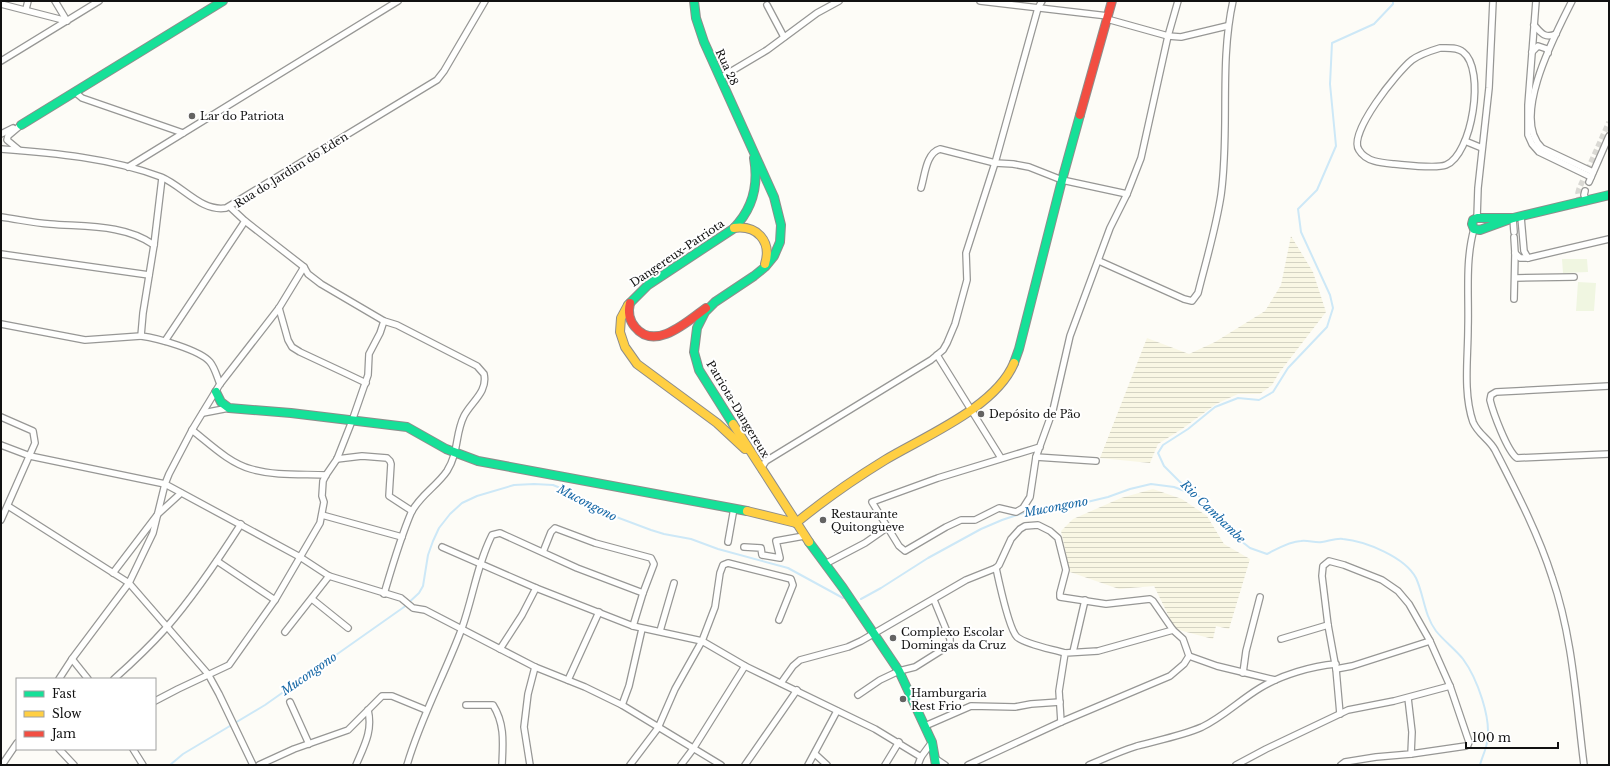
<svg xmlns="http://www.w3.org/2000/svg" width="1610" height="766" font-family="'Libre Baskerville',serif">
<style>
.farmland{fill:url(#farmland-rules)}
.pitch{fill:#f0f6e1}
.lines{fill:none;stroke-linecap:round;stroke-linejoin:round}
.stream{stroke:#cde8f7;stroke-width:2}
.street-tunnel{stroke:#dad9d4;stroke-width:5.5;stroke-dasharray:5.5 3;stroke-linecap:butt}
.street-casing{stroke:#979795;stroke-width:8}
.fast-casing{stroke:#8e8d8b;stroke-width:10}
.slow-casing{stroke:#8e8d8b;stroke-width:10}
.jam-casing{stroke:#8e8d8b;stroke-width:10}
.street{stroke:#fffffe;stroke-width:5.5}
.fast{stroke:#16e098;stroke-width:8}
.slow{stroke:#ffcf43;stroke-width:8}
.jam{stroke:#f24e42;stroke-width:8}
.poi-dot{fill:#646362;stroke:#fff;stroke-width:1.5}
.labels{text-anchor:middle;stroke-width:4;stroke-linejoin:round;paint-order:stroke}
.street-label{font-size:11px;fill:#111;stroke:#fff}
.poi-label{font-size:11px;fill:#111;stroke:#fff;text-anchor:start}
.water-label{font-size:12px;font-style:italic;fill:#1768a6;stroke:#fff}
</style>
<defs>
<pattern id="farmland-rules" width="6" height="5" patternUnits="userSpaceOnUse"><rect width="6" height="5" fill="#f9f7e4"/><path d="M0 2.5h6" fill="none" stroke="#d4d3c3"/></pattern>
</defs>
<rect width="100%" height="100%" fill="#fdfcf7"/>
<!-- farmland -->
<g class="farmland">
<polygon points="1291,236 1313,272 1326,312 1279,373 1272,385 1260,394 1238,394 1216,404 1182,429 1158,444 1150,463 1100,458 1147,338 1189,354 1215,342 1265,311 1281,285"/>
<polygon points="1153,489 1182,499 1207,516 1224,544 1250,559 1229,629 1216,626 1213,639 1175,629 1154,586 1119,589 1070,572 1061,531 1073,519 1121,498"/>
</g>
<!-- pitch -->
<g class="pitch">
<polygon points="1562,259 1587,259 1588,272 1563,273"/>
<polygon points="1578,282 1596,283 1594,311 1576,311"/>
</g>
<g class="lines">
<!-- stream -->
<g class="stream">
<path d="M 1393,1 L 1393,4 L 1374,24 L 1332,43 L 1330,84 L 1336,146 L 1317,190 L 1298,209 L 1301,232 L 1330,295 L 1333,308 L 1327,327 L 1288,368 L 1273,392 L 1259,400 L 1238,398 L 1215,407 L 1188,429 L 1163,445 L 1158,453 L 1164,466 L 1181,483 L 1205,501 L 1215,516 L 1236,537 L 1250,548 L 1267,554 C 1277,549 1290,541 1301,541 C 1308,540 1315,543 1322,542 C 1329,541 1336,538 1343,539 C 1365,541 1405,557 1416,578 C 1424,595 1424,615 1436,631 C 1444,641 1455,649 1463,659 C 1477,678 1492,719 1487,742 C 1486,750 1482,757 1480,765"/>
<polyline points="861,599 881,588 928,558 981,529 1002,520 1023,513 1087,502 1108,497 1130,489 1151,484 1174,487 1196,495"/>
<polyline points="170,765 183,754 265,705 404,607 419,593 423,586 428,555 433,541 439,528 450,514 462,503 477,496 514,485 534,484 553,485 563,489 587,506 651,530 664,534 691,539 718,549 788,568 843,598"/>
</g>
<!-- street-tunnel -->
<polyline class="street-tunnel" points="1580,202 1578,193 1579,189 1609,122"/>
<defs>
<g id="street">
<polyline points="55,1 67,21"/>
<polyline points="980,1 1108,16"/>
<polyline points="1536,1 1528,105 1528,135 1532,144 1539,152 1591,177"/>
<path d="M 1572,1 C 1556,33 1510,118 1542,148 L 1593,172"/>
<polyline points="1,4 67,21"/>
<polyline points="767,5 784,37"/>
<polyline points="26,9 28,1"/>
<polyline points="1107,19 1168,36 1181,37 1227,26"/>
<path d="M 1534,25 C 1541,33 1545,39 1556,34"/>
<path d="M 1440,48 C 1447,48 1457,47 1463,52 C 1486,69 1472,155 1446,165 C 1436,169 1406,165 1394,164 C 1382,163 1366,162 1359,150 C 1347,134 1398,71 1412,60 C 1420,54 1430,51 1440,48 Z"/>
<polyline points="1532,52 1538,46 1547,49 1548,53"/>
<polyline points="1,61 99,1"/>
<polyline points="720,78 767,50 817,13 839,1"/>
<polyline points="75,92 82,98 183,133"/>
<polyline points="1,134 13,128"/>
<polyline points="1465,141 1482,148"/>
<path d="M 1,149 C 54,153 111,158 161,177 C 183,186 201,212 226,208 L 437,80 L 444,71 L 485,1"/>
<polyline points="19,150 7,140 8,136 21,125"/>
<polyline points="128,167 398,1"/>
<path d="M 162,178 L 154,245 L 143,313 L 141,336 C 157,338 200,350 210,362 C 215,368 217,377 220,384"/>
<polyline points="1589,182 1609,136"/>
<path d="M 921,188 C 925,175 926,153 940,149 L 995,163 L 1013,164 L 1029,167 L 1062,180 L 1127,194"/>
<polyline points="1585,191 1584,195 1587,201"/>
<path d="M 230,207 L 245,221 L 304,267 L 308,274 L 321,284 L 384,321 L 397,325 L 477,366 L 484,374 C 488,392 471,402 464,416 C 455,434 459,452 447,471 C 437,486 419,496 411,513 C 400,539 392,567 384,594"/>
<path d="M 1,217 C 17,219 33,223 50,224 C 84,227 125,224 154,245"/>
<polyline points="1521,217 1524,251 1528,258"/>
<polyline points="1477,218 1478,188 1489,88 1493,1"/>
<polyline points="1513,218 1514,232"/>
<path d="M 1474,229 C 1465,261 1469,296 1468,328 C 1468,358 1463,393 1473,422 C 1478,434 1489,439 1495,450 C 1516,491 1538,533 1552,577 C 1573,638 1576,702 1584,765"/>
<polyline points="1515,253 1520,258 1528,258 1609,239"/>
<polyline points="1,254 149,275"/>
<path d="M 1099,261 L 1184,299 L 1192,301 L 1198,293 C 1206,261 1216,228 1221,195 C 1230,131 1219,64 1233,1"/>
<polyline points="1515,278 1574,277"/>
<polyline points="1514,299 1515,253 1514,237"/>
<polyline points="279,308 288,340 292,347 300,352 345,373 366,383"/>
<polyline points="1,324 85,340 141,336"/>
<polyline points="165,341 245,221"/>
<polyline points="937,355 1001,458"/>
<path d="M 1609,386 L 1496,392 L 1491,395 L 1490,400 C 1493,412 1507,451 1517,458 L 1609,454"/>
<polyline points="203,413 229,408"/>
<polyline points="1,417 33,431 35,443 1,520"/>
<path d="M 192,430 C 210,444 229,463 251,469 C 275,476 301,474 326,475"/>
<polyline points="1,445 30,456 165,484 300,557 329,576 401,598 413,608 425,610 535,667 585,687 622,705 721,765"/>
<polyline points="1040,447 938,478 872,502 899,546 905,551 946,527 961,520 975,520 999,508 1016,512 1023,508 1030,497 1036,457 1053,410 1070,336 1110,228 1127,194 1141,158 1168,36 1178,1"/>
<polyline points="1036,457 1096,461"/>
<polyline points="337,459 362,456 387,458 390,461 391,464 389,496 412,511"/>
<polyline points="762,470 762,467 766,461 931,360 943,350 947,343 955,324 967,280 966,253 995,163 1038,8 1042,1"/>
<polyline points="8,506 129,583 208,674 219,694 253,765"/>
<polyline points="322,515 402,537"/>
<polyline points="728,542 734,508"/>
<polyline points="442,547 536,588 633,626 702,641 745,666 875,729 921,757"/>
<polyline points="744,547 761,548 762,555 780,558 776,541 804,536"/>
<polyline points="543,552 551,532 555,528 595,543 651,558 654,564 643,593 633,626"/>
<polyline points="217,561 275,600"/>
<polyline points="825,564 865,543 888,527"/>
<path d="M 996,568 C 999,582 1009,629 1017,637 C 1027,645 1052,649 1065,653"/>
<polyline points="113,573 158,514 181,493"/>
<polyline points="312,599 348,628"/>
<polyline points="660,631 674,583"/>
<polyline points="285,632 329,576"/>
<polyline points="1281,639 1328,625"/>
<polyline points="500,649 522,615 536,588"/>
<polyline points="1073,652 1085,600"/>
<polyline points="1189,656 1217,666 1275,680"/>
<polyline points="72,659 88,679"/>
<polyline points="1336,669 1352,666 1430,641"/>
<polyline points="1243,673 1246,651 1260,597"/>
<polyline points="59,679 72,659 129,583 153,533 165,484 169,474 192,430 220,384 279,308 304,267"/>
<path d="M 114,679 C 132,663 150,646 166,628 C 194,596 218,560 241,524"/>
<polyline points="568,680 599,612"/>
<polyline points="781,683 793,666 800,660 848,647 861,641 966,580 996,568 999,565 1011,539 1020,529 1025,526 1038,525 1050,531 1058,538 1066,570 1060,593 1060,597 1106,604 1150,599 1153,601 1173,630 1183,639 1189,656 1184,664 1170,676 1061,722 968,765"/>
<polyline points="858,695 880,680 899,671 915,667 950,645 950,639 934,600"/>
<polyline points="155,701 178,689 229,665 275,600 320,523 324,502 322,496 323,481 326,475 337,459 352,421 368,375 369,354 380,333 384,321"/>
<polyline points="290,702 309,744"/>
<path d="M 466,705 L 493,705 C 505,724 503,743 502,765"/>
<polyline points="622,705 629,686 642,629"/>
<polyline points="1340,714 1336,669 1328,625 1322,576 1323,566 1329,561 1344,565 1382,580 1398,591 1409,604 1430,641 1450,686 1469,742 1468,745 1466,746 1411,754"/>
<polyline points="1061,722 1059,691 1065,653 1098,651 1173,630"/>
<polyline points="925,726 971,706 1015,707 1031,704 1060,702"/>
<polyline points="59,749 74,765"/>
<polyline points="133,749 143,765"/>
<polyline points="815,754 827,765"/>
<polyline points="936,759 945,765"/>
<polyline points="2,765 17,743"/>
<polyline points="259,765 294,749 348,730 382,696 392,696 426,710"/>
<path d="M 356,765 C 364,746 373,731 368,710"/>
<path d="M 407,765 C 421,717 445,674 462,628 C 473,597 477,565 492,535 L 500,533 L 577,568 L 643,593"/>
<polyline points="530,765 524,727 528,694 535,667"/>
<polyline points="630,765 658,728 675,689 702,641 715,607 720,573 723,565 728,563 791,579 793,585 779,620"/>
<polyline points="681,765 693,749 745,666"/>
<polyline points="745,765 797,690"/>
<polyline points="808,765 837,711"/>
<polyline points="885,765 899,742"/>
<polyline points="918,765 921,757 932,742"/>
<path d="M 1089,765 C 1105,758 1121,751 1137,746 C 1159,740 1181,736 1202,727 C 1223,717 1240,700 1260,688 C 1281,675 1312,666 1336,664"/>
<polyline points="1236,765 1266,749 1348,710 1394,701 1450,686"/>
<polyline points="1341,765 1345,762 1376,757 1411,754 1412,732 1408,698"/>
</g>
<g id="fast">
<polyline points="694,1 696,18 704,42 774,197 781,225 780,242 774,256 765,267 754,276 715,302 705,312 697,328 694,352 699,370 733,424"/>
<polyline points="21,125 223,1"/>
<polyline points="1513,218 1477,218 1473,220 1472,224 1474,229 1480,230 1513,218 1609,195"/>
<path d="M 628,305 L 648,285 L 733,229 C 753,209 759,186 754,158"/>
<polyline points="1014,363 1019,349 1062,180 1080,115"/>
<polyline points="216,392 221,402 229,408 291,413 407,427 446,449 478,461 747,511"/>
<polyline points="809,542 843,588 899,671 932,742 936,765"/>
</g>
<g id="slow">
<path d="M 734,228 C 757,225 772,241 765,264"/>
<polyline points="628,305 621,318 620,332 625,347 637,364 717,423 745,449"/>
<polyline points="733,424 809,542"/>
<polyline points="747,511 796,523"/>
<path d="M 796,523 C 824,500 854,479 885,460 C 925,436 996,407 1014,363"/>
</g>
<g id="jam">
<polyline points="1080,115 1112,1"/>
<path d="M 630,303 C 628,311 629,320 635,327 C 655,352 688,321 706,308"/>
</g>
</defs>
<!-- street casing -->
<use href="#street" class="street-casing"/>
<!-- fast casing -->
<use href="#fast" class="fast-casing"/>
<!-- slow casing -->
<use href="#slow" class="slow-casing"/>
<!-- jam casing -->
<use href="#jam" class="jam-casing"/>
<!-- street -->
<use href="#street" class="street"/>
<!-- fast -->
<use href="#fast" class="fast"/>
<!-- slow -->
<use href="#slow" class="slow"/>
<!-- jam -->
<use href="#jam" class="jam"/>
</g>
<!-- markers -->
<g class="poi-dot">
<circle cx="192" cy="116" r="4"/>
<circle cx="981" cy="414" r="4"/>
<circle cx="823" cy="520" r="4"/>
<circle cx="893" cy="638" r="4"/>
<circle cx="903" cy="699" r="4"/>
</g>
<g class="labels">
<!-- street labels -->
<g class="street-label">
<text transform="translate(727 67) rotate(65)" y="4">Rua 28</text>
<text transform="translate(291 170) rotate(-32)" y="4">Rua do Jardim do Eden</text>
<text transform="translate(677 253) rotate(-34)" y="4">Dangereux-Patriota</text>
<text transform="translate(738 409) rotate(59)" y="4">Patriota-Dangereux</text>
</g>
<!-- poi labels -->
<g class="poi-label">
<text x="200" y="120">Lar do Patriota</text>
<text x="989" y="418">Depósito de Pão</text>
<text x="831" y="518">Restaurante<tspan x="831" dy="13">Quitongueve</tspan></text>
<text x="901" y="636">Complexo Escolar<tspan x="901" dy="13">Domingas da Cruz</tspan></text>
<text x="911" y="697">Hamburgaria<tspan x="911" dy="13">Rest Frio</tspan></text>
</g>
<!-- water labels -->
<g class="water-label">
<text transform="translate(587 503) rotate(27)" y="4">Mucongono</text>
<text transform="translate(1056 507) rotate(-11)" y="4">Mucongono</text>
<text transform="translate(1213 512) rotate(44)" y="4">Rio Cambambe</text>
<text transform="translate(309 674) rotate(-35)" y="4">Mucongono</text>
</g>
</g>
<!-- border -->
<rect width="1610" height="766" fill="none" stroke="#111111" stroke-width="4"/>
<!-- legend -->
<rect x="16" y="678" width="140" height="72" fill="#ffffff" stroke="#a0a0a0"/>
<rect x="24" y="691" width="20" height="6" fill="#16e098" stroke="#a0a0a0"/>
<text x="52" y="698" font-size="12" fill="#111111">Fast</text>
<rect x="24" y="711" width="20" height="6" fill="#ffcf43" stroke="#a0a0a0"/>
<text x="52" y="718" font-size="12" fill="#111111">Slow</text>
<rect x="24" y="731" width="20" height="6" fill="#f24e42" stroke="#a0a0a0"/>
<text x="52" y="738" font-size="12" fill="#111111">Jam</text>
<!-- scale -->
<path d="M1466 742v6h92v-6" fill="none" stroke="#111111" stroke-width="2"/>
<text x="1472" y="742" font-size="12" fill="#111111" stroke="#ffffff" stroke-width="3" paint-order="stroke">100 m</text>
</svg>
